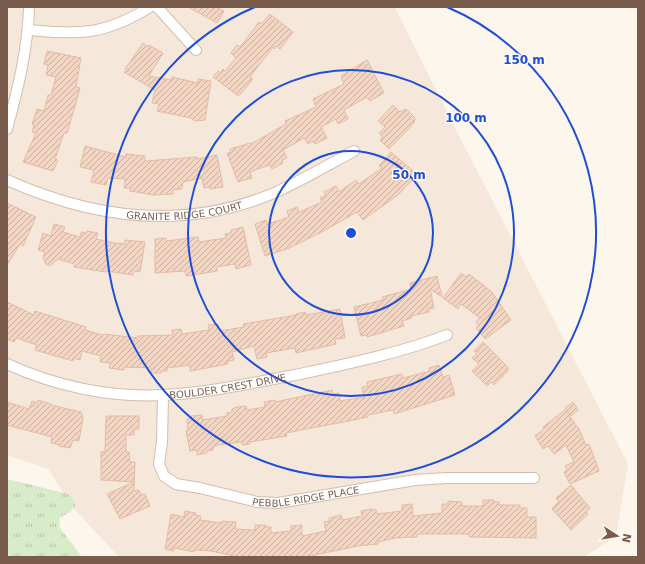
<svg xmlns="http://www.w3.org/2000/svg" width="645" height="564" font-family="'DejaVu Sans',sans-serif">
<style>
.residential{fill:#f5e8da}
.grass{fill:url(#grass-tufts)}
.building{fill:url(#building-hatch);stroke:#e6bba3}
.lines{fill:none;stroke-linecap:round;stroke-linejoin:round}
.minor-casing{stroke:#d1beb0;stroke-width:12}
.minor{stroke:#fff;stroke-width:10}
.ring{fill:none;stroke:#1d4ed8;stroke-width:2}
.labels{text-anchor:middle;stroke-width:3;stroke-linejoin:round;paint-order:stroke}
.street-label{font-size:10px;fill:#7a5c4d;stroke:#fffaf3}
.centre{fill:#1d4ed8;stroke:#fffaf3;stroke-width:2}
.ring-label{font-size:12px;text-anchor:middle;font-weight:bold;fill:#1d4ed8;stroke:#fffaf3;stroke-width:3;stroke-linejoin:round;paint-order:stroke}
</style>
<defs>
<pattern id="grass-tufts" width="24" height="20" patternUnits="userSpaceOnUse"><rect width="24" height="20" fill="#d8ecc9"/><path d="M3 7l-1-3M5 7V3M7 7l1-3M15 17l-1-3M17 17v-4M19 17l1-3" fill="none" stroke="#b4c2a5"/></pattern>
<pattern id="building-hatch" width="6" height="6" patternUnits="userSpaceOnUse"><rect width="6" height="6" fill="#f3d5c3"/><path d="M-1 1l2-2M0 6l6-6M5 7l2-2" fill="none" stroke="#cab0a1"/></pattern>
</defs>
<rect width="100%" height="100%" fill="#fdf6ec"/>
<!-- residential -->
<polygon class="residential" points="7,7 395,7 452,122 628,464 616,536 584,557 119,557 75,510 48,469 7,455"/>
<!-- grass -->
<polygon class="grass" points="7,479 69,494 75,502 75,507 70,512 59,518 60,528 82,557 7,557"/>
<!-- building -->
<g class="building">
<polygon points="188,7 216,7 224,11 217,23"/>
<polygon points="270,14 293,32 280,49 276,46 274,49 273,47 250,77 253,79 240,95 237,95 213,77 218,71 221,73 223,69 225,71 236,58 231,53 237,45 240,47 259,22 261,24"/>
<polygon points="143,43 148,47 149,45 163,53 149,76 171,80 172,77 198,83 198,79 211,81 205,120 195,121 191,118 157,111 159,104 152,103 155,90 124,72 129,71 125,69"/>
<polygon points="47,51 81,58 76,87 80,88 76,103 67,133 64,133 55,159 58,160 53,171 23,162 36,133 32,132 34,125 32,124 37,109 44,111 48,95 51,95 56,77 46,75 48,65 44,64"/>
<polygon points="367,60 384,93 370,101 367,97 344,110 348,119 338,124 336,119 321,127 327,138 315,144 313,141 308,144 304,138 283,150 287,158 282,160 283,163 272,169 270,165 255,170 250,173 252,178 238,182 227,153 230,153 230,149 250,143 251,144 286,124 285,121 316,107 313,99 344,84 341,76"/>
<polygon points="393,105 400,112 406,109 415,118 414,123 389,149 380,140 383,137 379,133 385,127 378,121"/>
<polygon points="85,146 126,157 126,154 145,156 145,161 197,157 197,159 217,155 223,187 210,189 210,187 204,188 202,178 183,182 182,189 173,190 173,194 154,195 130,191 130,188 124,188 125,179 108,178 106,185 91,182 94,170 80,167"/>
<polygon points="391,152 413,171 410,176 412,180 398,195 363,220 357,212 320,233 287,249 265,256 255,224 266,220 268,224 289,217 287,211 297,207 299,212 322,202 320,198 326,195 324,192 336,186 339,192 356,180 359,184 382,168 379,166"/>
<polygon points="7,203 36,217 23,246 20,244 7,265"/>
<polygon points="54,224 65,227 63,232 80,237 81,232 86,233 87,231 98,233 96,239 115,243 125,244 125,240 145,242 140,272 134,271 133,275 107,271 106,272 74,267 74,264 58,259 50,266 46,264 43,258 45,252 38,250 43,233 51,236"/>
<polygon points="243,227 251,265 236,269 235,264 217,267 217,271 188,276 186,276 185,271 155,273 155,239 166,238 166,241 198,237 199,242 226,238 225,234 231,233 231,230"/>
<polygon points="461,273 466,277 469,274 492,292 511,320 485,339 476,328 479,326 476,322 480,318 461,304 458,309 443,298"/>
<polygon points="437,276 442,297 430,289 434,308 428,309 429,312 411,316 412,318 402,321 404,326 367,337 367,335 361,336 354,307 383,300 382,297 411,289 410,283"/>
<polygon points="7,302 34,315 35,311 86,327 85,330 103,335 104,334 138,338 138,336 173,335 172,330 181,329 182,334 209,330 208,325 218,324 219,331 244,327 243,324 296,315 296,314 305,312 306,315 340,309 345,338 335,339 336,344 296,353 295,348 266,353 267,357 257,359 254,346 232,352 234,360 228,361 228,364 190,371 190,365 167,368 167,371 161,371 161,373 151,373 151,368 124,367 124,370 109,368 110,363 100,362 101,356 82,351 80,360 74,358 73,361 35,350 37,345 16,338 14,342 7,339"/>
<polygon points="483,342 508,367 508,371 494,385 491,382 487,386 472,371 479,364 472,358 477,354 474,351"/>
<polygon points="439,365 443,377 449,375 455,395 394,414 393,410 368,415 368,417 354,420 286,433 287,436 250,442 250,444 242,445 242,442 218,445 213,447 213,450 207,451 207,453 197,455 197,450 190,451 186,431 188,430 187,419 191,418 191,416 202,415 202,420 227,416 227,413 232,412 232,409 237,407 246,406 247,410 265,407 264,402 275,400 275,402 332,390 333,394 339,393 340,401 364,397 362,387 368,386 367,382 402,374 403,378 430,371 429,368"/>
<polygon points="38,400 51,404 51,405 81,412 83,418 79,441 73,440 70,448 59,446 60,445 51,443 52,437 7,425 7,402 29,409 32,401 37,403"/>
<polygon points="573,402 578,410 571,416 565,408"/>
<polygon points="565,410 579,429 586,445 589,444 599,471 570,484 564,472 567,471 565,466 574,462 566,445 554,454 548,446 543,449 535,436 544,429 543,427"/>
<polygon points="106,416 139,416 139,429 134,429 134,435 126,435 126,452 129,452 130,462 135,462 134,491 139,490 141,495 145,494 150,506 120,519 107,494 134,482 101,480 101,452 105,451"/>
<polygon points="571,485 590,508 586,512 588,514 571,530 552,509 559,501 556,498"/>
<polygon points="483,500 494,500 494,502 499,502 499,505 520,505 520,508 527,508 527,517 536,517 536,538 470,537 468,534 417,534 417,537 395,538 378,542 378,544 357,546 306,557 239,557 211,551 195,550 194,552 174,548 174,551 165,549 171,514 184,517 185,511 196,513 195,515 201,516 200,520 222,523 222,521 236,522 235,529 255,530 255,525 266,525 266,527 271,527 271,533 291,531 291,526 302,525 302,536 326,531 324,522 329,521 329,518 341,515 342,520 362,516 361,511 371,509 376,510 377,514 402,511 402,505 412,504 413,516 442,513 442,504 448,504 448,501 462,502 462,506 483,506"/>
</g>
<g class="lines">
<defs>
<g id="minor">
<polyline points="157,7 196,50"/>
<path d="M 29,30 C 79,35 105,35 150,7"/>
<path d="M 7,129 C 18,89 28,48 29,7"/>
<path id="s1" d="M 7,180 C 94,219 184,231 274,193 C 301,181 328,165 354,151"/>
<path id="s2" d="M 7,364 C 55,386 110,398 163,395 C 208,393 251,383 295,375 C 347,364 397,354 447,335"/>
<path id="s3" d="M 163,396 L 162,442 L 159,464 L 164,476 L 176,484 L 200,488 L 257,502 L 278,503 L 415,480 L 447,478 L 534,478"/>
</g>
</defs>
<!-- minor casing -->
<use href="#minor" class="minor-casing"/>
<!-- minor -->
<use href="#minor" class="minor"/>
</g>
<!-- distance rings -->
<g class="ring">
<circle cx="351" cy="233" r="82"/>
<circle cx="351" cy="233" r="163"/>
<path d="M447 7A245 245 0 1 1 255 7"/>
</g>
<g class="labels">
<!-- street labels -->
<g class="street-label">
<text dy="4" stroke="none"><textPath href="#s1" startOffset="183">GRANITE RIDGE COURT</textPath></text>
<text dy="4" stroke="none"><textPath href="#s2" startOffset="226">BOULDER CREST DRIVE</textPath></text>
<text dy="4" stroke="none"><textPath href="#s3" startOffset="228">PEBBLE RIDGE PLACE</textPath></text>
</g>
</g>
<circle cx="351" cy="233" r="6" class="centre"/>
<g class="ring-label">
<text x="524" y="64">150 m</text>
<text x="466" y="122">100 m</text>
<text x="409" y="179">50 m</text>
</g>
<!-- border -->
<rect width="645" height="564" fill="none" stroke="#7a5c4d" stroke-width="16"/>
<!-- north arrow -->
<g transform="translate(617 536) rotate(102)" stroke="#fffaf3" stroke-width="3" paint-order="stroke">
<path d="M0-3L7 15L0 10L-7 15Z" fill="#7a5c4d"/>
<text y="-6" font-size="11" font-weight="bold" text-anchor="middle" fill="#7a5c4d">N</text>
</g>
</svg>
